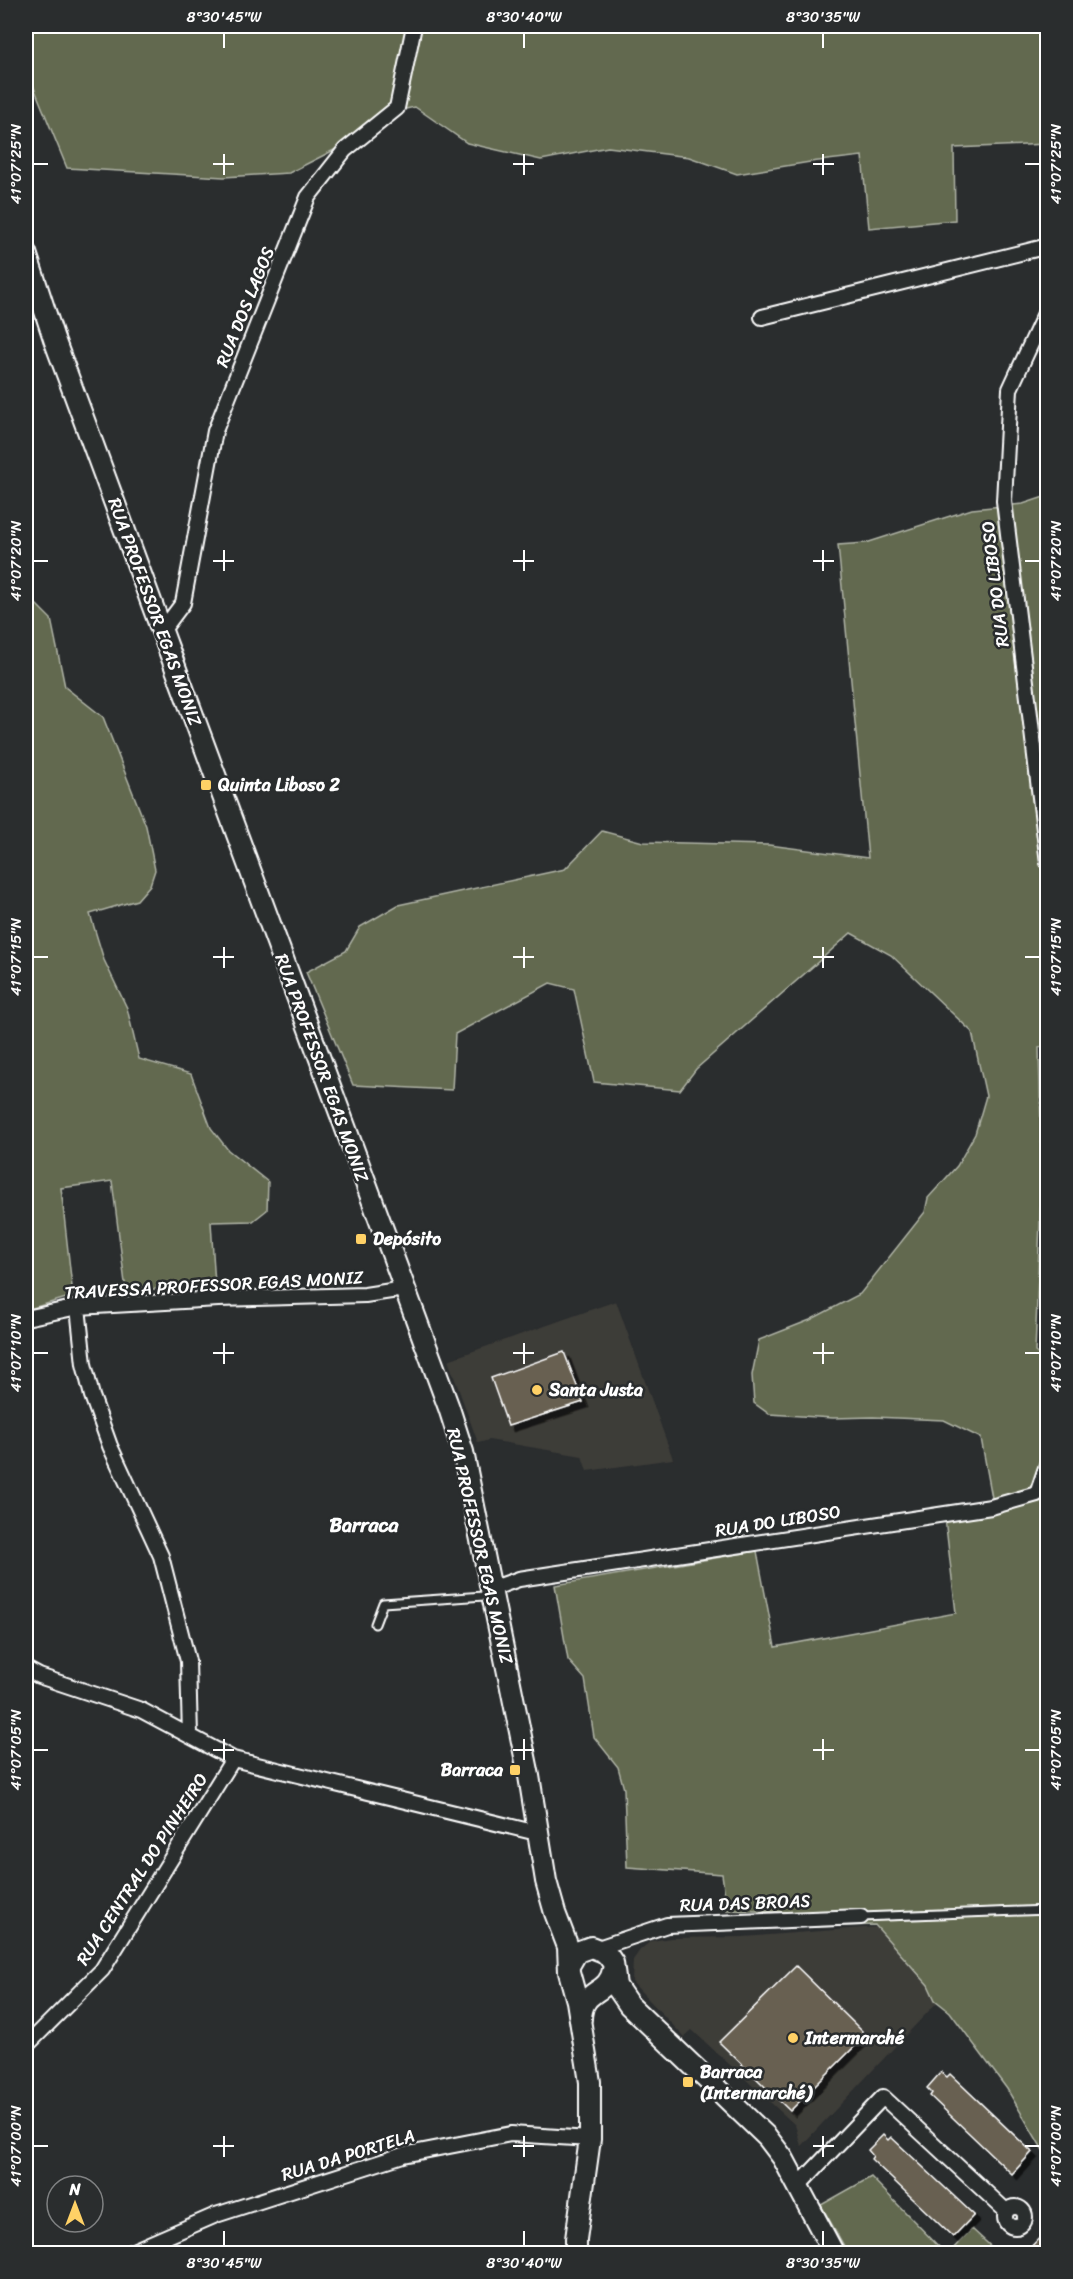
<svg xmlns="http://www.w3.org/2000/svg" width="1073" height="2279" font-family="Sriracha,sans-serif">
<style>
.built{fill:#3d3c38}
.green{fill:#62694f;stroke:#b0b4a7;stroke-width:1.5}
.building{fill:#686051;stroke:#fff;stroke-width:1.5;filter:url(#shadow)}
.lines{fill:none;stroke-linecap:round;stroke-linejoin:round}
.lane-casing{stroke:#fff;stroke-width:11}
.street-casing{stroke:#fff;stroke-width:18}
.secondary-casing{stroke:#fff;stroke-width:24}
.lane{stroke:#2a2d2e;stroke-width:7}
.street{stroke:#2a2d2e;stroke-width:14}
.secondary{stroke:#2a2d2e;stroke-width:20}
.ticks{fill:none;stroke:#fff;stroke-width:2}
.poi-dot{fill:#ffd166;stroke:#2a2d2e;stroke-width:2}
.labels{text-anchor:middle;stroke-width:5;stroke-linejoin:round;paint-order:stroke}
.street-label{font-size:18px;fill:#fff;stroke:#2a2d2e}
.poi-label{font-size:18px;font-weight:bold;fill:#fff;stroke:#2a2d2e;text-anchor:start}
.neighbourhood-label{font-size:20px;font-weight:bold;fill:#fff;stroke:#2a2d2e}
.neatline{fill:none;stroke:#fff;stroke-width:2}
.ticks-label{font-size:15px;text-anchor:middle;fill:#fff}
</style>
<defs>
<filter id="shadow"><feDropShadow dx="5.5" dy="5.5" stdDeviation="0" flood-color="#0009"/></filter>
</defs>
<rect width="100%" height="100%" fill="#2a2d2e"/>
<filter id="ink" filterUnits="userSpaceOnUse"><feTurbulence type="fractalNoise" baseFrequency=".0167" numOctaves="2"/><feDisplacementMap in="SourceGraphic" scale="12" xChannelSelector="R" yChannelSelector="G"/><feConvolveMatrix kernelMatrix="1 2 1 2 8 2 1 2 1" color-interpolation-filters="sRGB"/></filter>
<g filter="url(#ink)">
<!-- built -->
<path class="built" d="M616,1301l57,158 -86,12 -5,-15 -93,-16 -11,3 -30,-83z
M876,1927l68,68 -143,151 -6,-21 -103,-95 -8,7 -52,-55 1,-22 7,-10 11,-9 20,-3 72,-1z"/>
<!-- green -->
<path class="green" d="M26,26h1021v118l-93,4 1,72 -86,8 -7,-72 -52,6 -73,12 -48,-17 -81,-10 -67,13 -74,-17 -52,-36 -38,8 -43,35 -45,23 -65,4 -157,-9 -41,-100z
M1047,496l1,547 -9,5 3,121 -7,183 13,10 -1,795 -40,-68 -57,-77 -15,-12 -7,-15 -53,-60 -66,2 -20,-15 -62,-2 -5,-36 -95,-7 -3,-78 -6,-22 -24,-30 -9,-58 -17,-19 -13,-75 202,-34 18,96 181,-34 -11,-95 50,-4 -14,-76 -37,-18 -71,-3 -40,1 -64,-4 -15,-11 -2,-28 7,-35 51,-20 50,-26 65,-82 3,-14 29,-32 18,-32 11,-38 -14,-64 -81,-77 -40,-22 -155,136 -16,21 -86,-8 -20,-93 -24,-6 -95,51 -3,56 -99,-5 -47,-113 40,-21 14,-24 38,-22 167,-36 37,-38 41,11 126,3 99,13 -30,-313 28,-2 106,-34 51,-5z
M26,594l25,25 14,68 38,30 43,109 9,44 -5,15 -13,15 -47,14 14,46 23,48 12,51 52,15 20,54 17,22 40,32 -1,28 -14,11 -42,1 4,63 -89,6 -14,-110 -51,7 12,108 -47,14z
M871,2177l74,76h-97l-27,-48z
M972,2229l26,24h-49z"/>
<!-- building -->
<path class="building" d="M564,1352l19,50 -75,24 -17,-48z
M796,1966l70,69 -76,76 -71,-69z
M941,2072l6,5 3,-3 82,78 -20,22 -82,-78 2,-3 -5,-5z
M883,2135l5,5 3,-3 83,78 -21,22 -82,-78 2,-3 -5,-6z
M1047,2230v23h-22z"/>
<g class="lines">
<!-- lane casing -->
<g class="lane-casing">
<path id="lane" d="M375,1624l8,-21 101,-7 5,-5
M861,1917l187,-7"/>
</g>
<!-- street casing -->
<g class="street-casing">
<path id="street" d="M1048,307l-38,82 -6,112 44,362
M762,317l286,-71
M162,631l21,-28 32,-172 93,-234 37,-47 52,-42 17,-82
M78,1307l6,57 8,32 18,50 51,110 27,105 2,75
M26,1318l52,-11 140,-8 147,-4 39,-6
M491,1589l28,-10 472,-72 46,-13 11,-32
M26,1669l13,7 102,34 92,49 304,74
M598,1948l69,-23 194,-8
M26,2046l76,-76 131,-211
M798,2186l85,-89 123,114
M1005 2217a10 10 0 1 1 20 0a10 10 0 1 1-20 0Z
M126,2254l90,-39 187,-60 108,-21 79,5"/>
</g>
<!-- secondary casing -->
<g class="secondary-casing">
<path id="secondary" d="M26,253l28,86 395,1069 14,44 66,324 17,105 9,32 13,34 1,25 8,29 13,81v57l-14,100v15
M570,1964l7,-12 14,-5 13,5 5,5 4,6 3,23 13,19 85,81 53,51 16,21 51,96
M581,2019c1,-32 27,-23 32,-49"/>
</g>
<!-- lane -->
<use href="#lane" class="lane"/>
<!-- street -->
<use href="#street" class="street"/>
<!-- secondary -->
<use href="#secondary" class="secondary"/>
</g>
</g>
<!-- ticks -->
<path class="ticks" d="M224,33v15M524,33v15M823,33v15M224,154v21M524,154v21M823,154v21M33,164h15M213,164h21M513,164h21M813,164h21M1025,164h15M224,550v21M524,550v21M823,550v21M33,561h15M213,561h21M513,561h21M813,561h21M1025,561h15M224,947v21M524,947v21M823,947v21M33,957h15M213,957h21M513,957h21M813,957h21M1025,957h15M224,1343v21M524,1343v21M823,1343v21M33,1353h15M213,1353h21M513,1353h21M813,1353h21M1025,1353h15M224,1739v21M524,1739v21M823,1739v21M33,1750h15M213,1750h21M513,1750h21M813,1750h21M1025,1750h15M224,2136v21M524,2136v21M823,2136v21M33,2146h15M213,2146h21M513,2146h21M813,2146h21M1025,2146h15M224,2231v15M524,2231v15M823,2231v15"/>
<!-- markers -->
<g class="poi-dot">
<rect x="200" y="779" width="12" height="12" rx="3"/>
<rect x="355" y="1233" width="12" height="12" rx="3"/>
<circle cx="537" cy="1390" r="6"/>
<rect x="509" y="1764" width="12" height="12" rx="3"/>
<circle cx="793" cy="2038" r="6"/>
<rect x="682" y="2076" width="12" height="12" rx="3"/>
</g>
<g class="labels">
<!-- street labels -->
<g class="street-label">
<text transform="translate(245 307) rotate(-68)" y="6">RUA DOS LAGOS</text>
<text transform="translate(995 584) rotate(-97)" y="6">RUA DO LIBOSO</text>
<text transform="translate(155 612) rotate(70)" y="6">RUA PROFESSOR EGAS MONIZ</text>
<text transform="translate(322 1068) rotate(70)" y="6">RUA PROFESSOR EGAS MONIZ</text>
<text transform="translate(214 1285) rotate(-3)" y="6">TRAVESSA PROFESSOR EGAS MONIZ</text>
<text transform="translate(778 1521) rotate(-9)" y="6">RUA DO LIBOSO</text>
<text transform="translate(480 1546) rotate(77)" y="6">RUA PROFESSOR EGAS MONIZ</text>
<text transform="translate(142 1869) rotate(-57)" y="6">RUA CENTRAL DO PINHEIRO</text>
<text transform="translate(745 1903) rotate(-2)" y="6">RUA DAS BROAS</text>
<text transform="translate(348 2155) rotate(-17)" y="6">RUA DA PORTELA</text>
</g>
<!-- poi labels -->
<g class="poi-label">
<text x="218" y="791">Quinta Liboso 2</text>
<text x="373" y="1245">Depósito</text>
<text x="549" y="1396">Santa Justa</text>
<text x="503" y="1776" text-anchor="end">Barraca</text>
<text x="805" y="2044">Intermarché</text>
<text x="700" y="2078">Barraca<tspan x="700" dy="21">(Intermarché)</tspan></text>
</g>
<!-- neighbourhood labels -->
<g class="neighbourhood-label">
<text x="364" y="1532">Barraca</text>
</g>
</g>
<!-- margin -->
<rect width="1073" height="2279" fill="none" stroke="#2a2d2e" stroke-width="66"/>
<!-- north arrow -->
<g transform="translate(75 2204)"><circle r="28" fill="#2a2d2e" stroke="#7f8182" stroke-width="1.5"/>
<path d="M0-4.5L10 22L0 15L-10 22Z" fill="#ffd166"/>
<text y="-9" font-size="16" font-weight="bold" text-anchor="middle" fill="#ffffff">N</text>
</g>
<rect x="33" y="33" width="1007" height="2213" class="neatline"/>
<g class="ticks-label">
<text x="224" y="22">8°30'45"W</text>
<text x="524" y="22">8°30'40"W</text>
<text x="823" y="22">8°30'35"W</text>
<text transform="translate(16 164) rotate(-90)" y="5">41°07'25"N</text>
<text transform="translate(1056 164) rotate(-90)" y="5">41°07'25"N</text>
<text transform="translate(16 561) rotate(-90)" y="5">41°07'20"N</text>
<text transform="translate(1056 561) rotate(-90)" y="5">41°07'20"N</text>
<text transform="translate(16 957) rotate(-90)" y="5">41°07'15"N</text>
<text transform="translate(1056 957) rotate(-90)" y="5">41°07'15"N</text>
<text transform="translate(16 1353) rotate(-90)" y="5">41°07'10"N</text>
<text transform="translate(1056 1353) rotate(-90)" y="5">41°07'10"N</text>
<text transform="translate(16 1750) rotate(-90)" y="5">41°07'05"N</text>
<text transform="translate(1056 1750) rotate(-90)" y="5">41°07'05"N</text>
<text transform="translate(16 2146) rotate(-90)" y="5">41°07'00"N</text>
<text transform="translate(1056 2146) rotate(-90)" y="5">41°07'00"N</text>
<text x="224" y="2268">8°30'45"W</text>
<text x="524" y="2268">8°30'40"W</text>
<text x="823" y="2268">8°30'35"W</text>
</g>
</svg>
